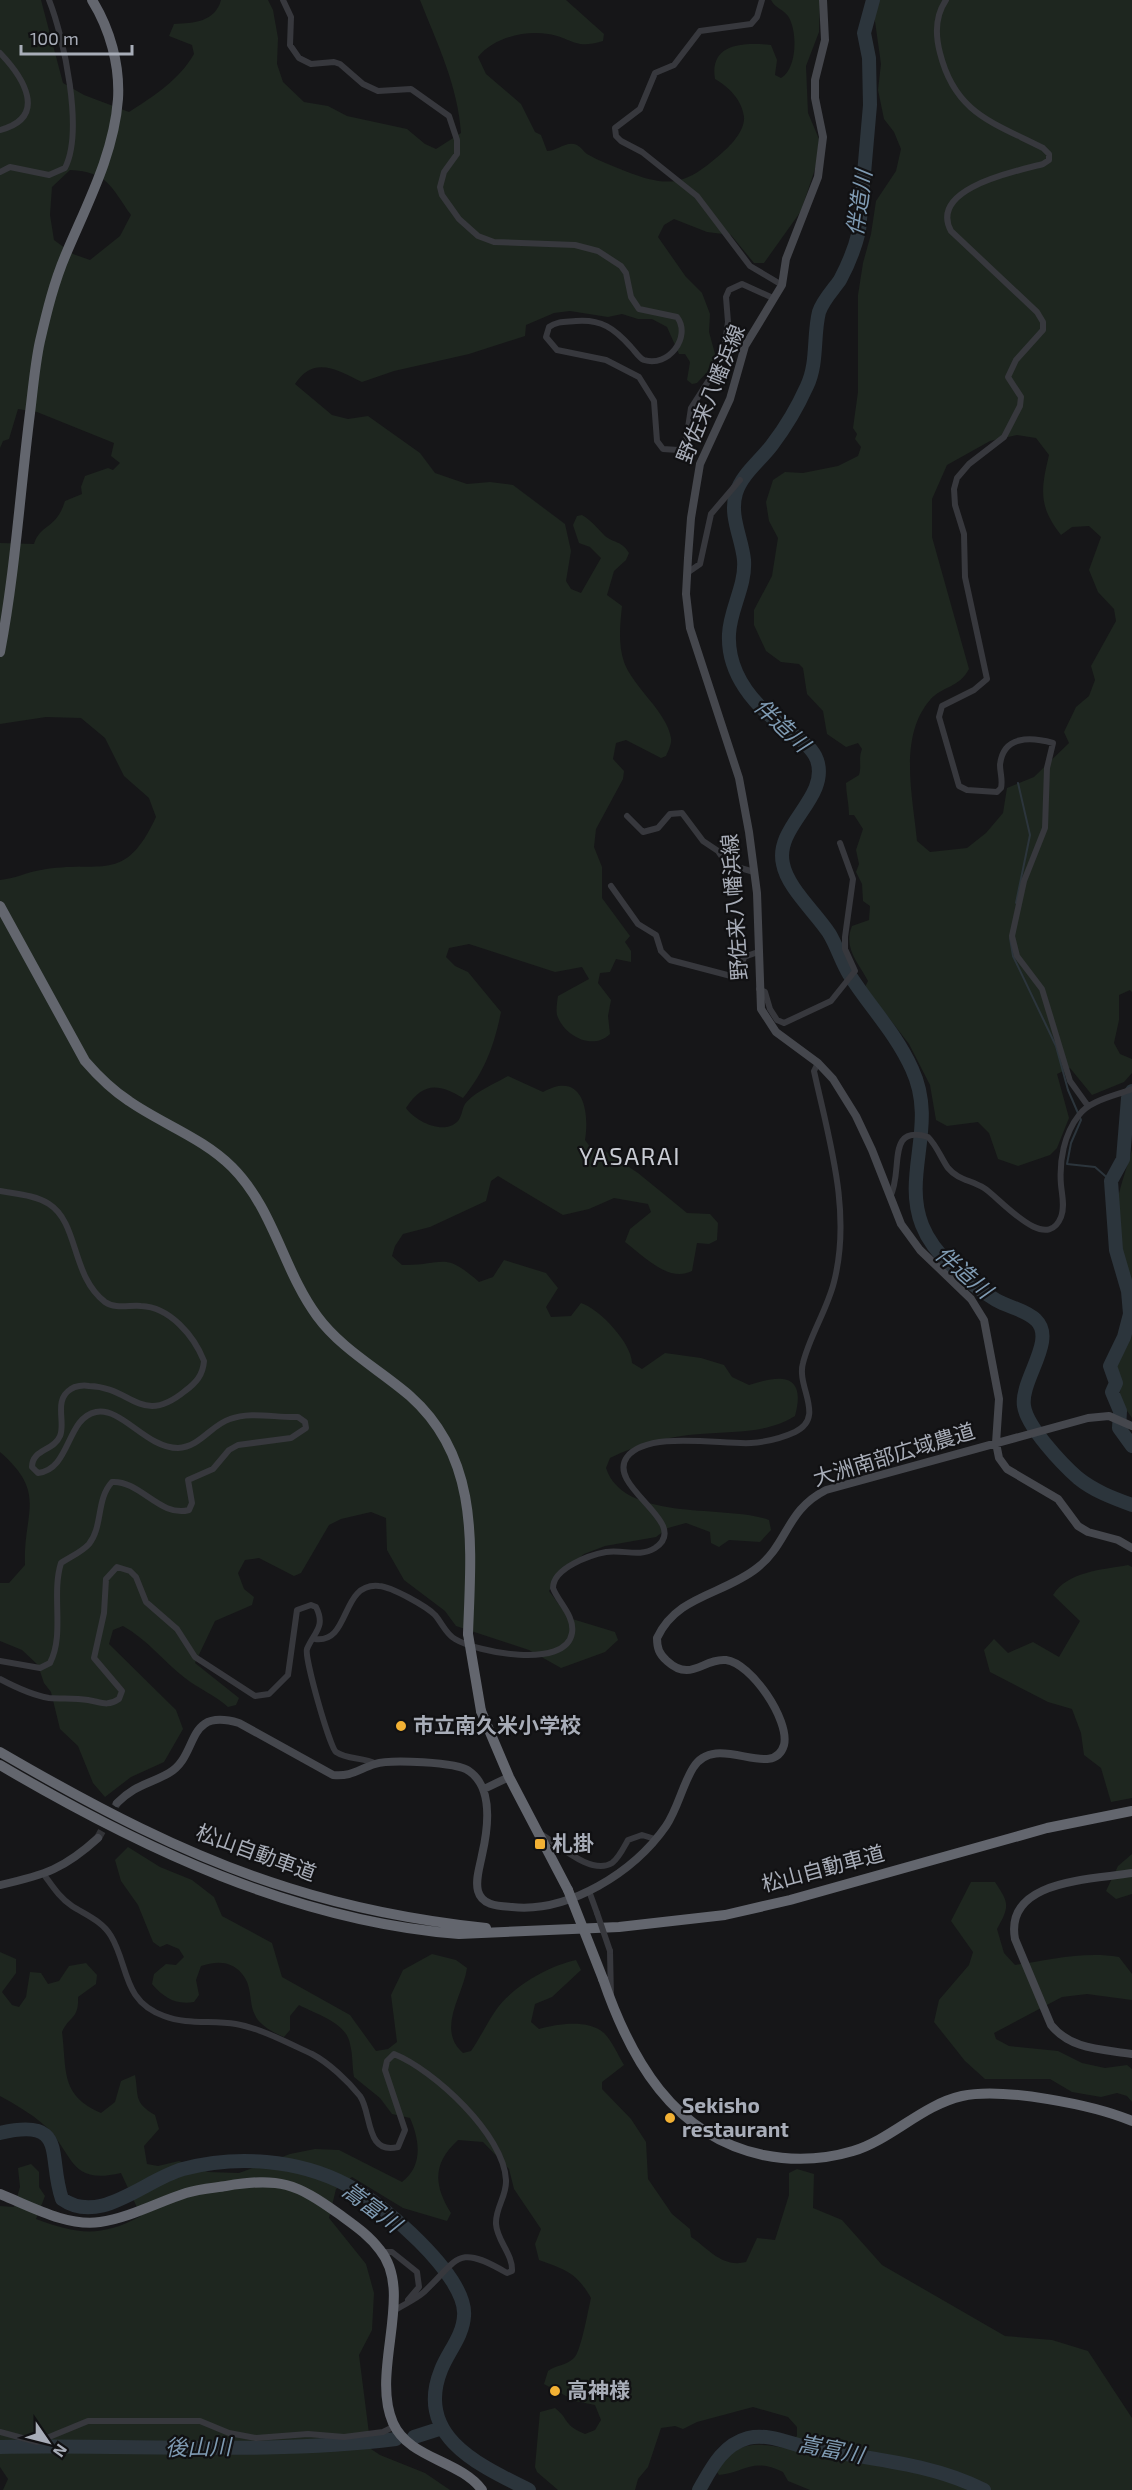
<svg xmlns="http://www.w3.org/2000/svg" width="1132" height="2490" font-family="'Exo 2','Noto Sans JP',sans-serif">
<style>
.green{fill:#1e261f;fill-rule:evenodd}
.lines{fill:none;stroke-linecap:round;stroke-linejoin:round}
.stream{stroke:#2c353c;stroke-width:2}
.river{stroke:#2c353c;stroke-width:14}
.secondary-tunnel{stroke:#333438;stroke-width:8;stroke-dasharray:8 4;stroke-linecap:butt}
.street{stroke:#37383d;stroke-width:6}
.secondary{stroke:#45474d;stroke-width:8}
.highway{stroke:#63666e;stroke-width:10}
.street-bridge{stroke:#37383d;stroke-width:6}
.highway-bridge{stroke:#63666e;stroke-width:10}
.poi-dot{fill:#f2b134;stroke:#111113;stroke-width:2}
.labels{text-anchor:middle;stroke-width:4.5;stroke-linejoin:round;paint-order:stroke}
.street-label{font-size:21px;fill:#a8adb8;stroke:#111113}
.poi-label{font-size:21px;font-weight:bold;fill:#a8adb8;stroke:#111113;text-anchor:start}
.water-label{font-size:22px;font-style:italic;fill:#7f9bb3;stroke:#111113}
.quarter-label{font-size:24px;letter-spacing:1.5px;fill:#c9ccd4;stroke:#111113}
</style>
<rect width="100%" height="100%" fill="#161618"/>
<!-- green -->
<path class="green" d="M0,0h41l22,83 21,12 45,17c25,-16 50,-32 65,-58l-2,-9 -23,-9 5,-12c20,-1 41,-2 47,-24h47l5,10 5,28 -1,26 6,18 21,20 24,4 19,10 60,13 18,15 11,5 25,-16c-3,-47 -24,-90 -41,-133h146l38,34 -1,7c-29,9 -30,-3 -55,-7 -24,-4 -55,4 -70,23l8,17 35,30 14,28 6,3 6,16c10,0 20,-11 30,-6 4,2 7,7 10,9 12,7 26,12 38,17 46,18 61,14 98,-19 9,-8 22,-22 21,-35 -2,-17 -15,-30 -29,-38 -6,-36 29,-37 56,-34l6,15 -2,15 6,3c16,-9 17,-47 7,-62 -5,-7 -13,-8 -17,-16h49l-1,32 -13,34 2,47 11,26 -2,24 -16,48 -37,52h-10l-23,-28 -24,-3 -33,-13 -10,6 -6,12 28,40 16,16 8,21 -1,18 6,22 -5,15 -13,14 -5,1 -5,-4 3,-18 -5,-8h-6l-12,-27 -15,-8h-14l-16,-5 -14,3 -38,-6 -16,2 -28,12 -1,11 -56,18 -75,17 -32,11c-25,-12 -48,-27 -67,2l37,31 16,4 20,-3 52,37 15,20 32,11 23,-2 23,3 52,39 6,27 -5,30 5,8 10,4 20,-35 -11,-11 -11,-4 -6,-18 4,-9 5,-1c10,6 15,13 23,21 9,7 17,5 24,17l-3,7 -12,11 -7,24 15,11c-2,19 -4,38 2,56 9,25 43,50 47,76 1,6 -3,13 -5,18l-5,2 -35,-18 -10,3 -3,16 11,12 -1,8 -27,50 -2,18 8,20v31l28,38 -5,6 6,9v11l-15,-3 -6,13 -10,1 -2,10 13,17 -3,16 2,18c-17,17 -46,2 -53,-19 -1,-5 0,-13 1,-19l31,-17 -7,-12 -27,5 -86,-28 -20,4 -3,9 9,9 13,6 33,40c-7,34 -16,59 -38,86 -25,-15 -40,-16 -57,10 9,13 38,28 52,13 4,-5 4,-12 7,-17 9,-12 31,-21 43,-28l35,16c39,-22 47,18 42,48l6,8 14,3 33,22 49,40 23,1 8,9 -1,17 -8,4 -12,-1 -5,28c-24,12 -48,-15 -67,-29l5,-13 21,-17 -3,-8 -34,-6 -25,11 -26,6 -65,-39 -7,5 -5,20 -56,26 -27,7 -8,12 -3,10 10,9c42,1 41,-15 77,17l14,-5 11,-17 42,13 12,15 -12,19 5,10 20,-1 10,-13c19,6 51,41 51,60l10,6 23,-16 36,5 23,7 8,12 17,8c30,-10 58,-13 46,31 -29,18 -62,15 -95,18 -31,2 -62,10 -90,24l-4,10c18,55 120,36 163,52l2,10 -11,12 -31,-2 -10,7 -8,-4 -1,-11 -24,-9 -18,5 -12,9 -51,9 -21,8 -24,20 -11,17 20,27 46,14 3,8 -13,12 -44,16 -32,-18 -73,-24 -11,-15 -41,-31 -17,-30 -1,-32 -15,-6 -30,7 -12,6 -28,48 -7,3 -35,-18 -14,2 -7,13 6,16 10,8 -2,8 -37,16 -20,42 44,35 -3,7 -8,2c-13,-12 -29,-18 -43,-29 -22,-17 -37,-38 -62,-52l-10,4 -4,14 67,66 7,19 -19,33 -33,15 -26,20 -12,-14 -15,-37 -18,-17 -9,-37 -7,-9 -6,-18 -16,-15 -22,-9v-58h9l16,-18c-2,-54 23,-71 -25,-113v-572c14,-1 27,-8 41,-10 60,-11 83,16 115,-53l-7,-19 -25,-22 -19,-38 -24,-20 -35,-1 -46,7v-181l34,1c7,-21 22,-14 31,-43l17,-7 -1,-7 4,-11 23,-8 5,2 7,-7 -9,-7 3,-13 -77,-31 -19,-3 -9,30 -6,2 -3,7zM70,170c38,2 41,17 61,45l-11,21 -30,24 -17,-6 -19,-14 -4,-25 2,-28z
M872,0h260v992l-2,-2 -11,5v25l-5,23 6,11 12,5v14l-8,9 -32,13 -22,-27 -13,6 12,44 -12,30 -7,7 -32,11 -20,-7 -9,-26 -11,-11 -31,4 -11,-6 -6,-35 -21,-41 -44,-57 3,-6c-10,-19 -25,-33 -16,-55l17,-6 1,-14 -7,-5 -1,-17 -6,-12 3,-8 -3,-14 7,-21 -9,-14h-5c0,-11 -3,-22 -3,-32l13,-8c3,-10 -1,-16 3,-26l-4,-6 -12,4 -19,-13 -4,-23 -16,-17 -4,-26 -4,-4 -18,-2 -15,-11 -12,-26v-15l18,-34 6,-38 -9,-17 -3,-19 7,-22 12,-8 18,1 35,-7 20,-10 3,-9 -6,-8 2,-5 -4,-6 5,-36v-97l5,-32 8,-29 5,-33 20,-30 5,-22 -7,-17 -10,-13 -6,-29 3,-26zM1017,435l19,3 13,17c-8,34 -11,51 12,80l11,-8 17,-1 12,11 -12,33 9,22 16,17 2,12 -25,45 4,14 -6,16 -13,11 -12,25 5,11 -35,34 -27,11 -4,25 -17,20 -19,15 -37,4 -13,-11c-4,-44 -19,-104 13,-141 12,-14 29,-12 39,-31l-37,-132v-38l15,-34 43,-24z
M1132,1150v151c-4,-14 -12,-26 -16,-40 -10,-38 5,-74 16,-111z
M1132,1323v95l-13,-19 2,-13 -5,-24z
M1128,1565l4,2v231l-21,4 -10,-34 -17,-13 -3,-22 -9,-24 -24,-7 -58,-30 -6,-22 10,-11 14,14 25,-11 26,15 21,-36 -27,-26c15,-24 49,-25 75,-30z
M128,1847l32,20 32,13 22,17 8,19 50,27 10,34 68,38 26,36 12,-2 9,-7 -6,-47 12,-25 29,-16 24,6 11,8c-4,28 -31,61 -4,85l8,-2c9,-13 16,-28 25,-41 16,-23 52,-44 80,-50l5,10 -29,27 -17,7 -4,18 8,7c19,-5 48,-10 65,4 8,8 14,22 20,32l-22,17v7l29,30 15,23 2,37 24,35 18,15 1,8c18,12 31,31 55,25l11,-24 18,2 14,-45v-22l8,-4 17,5 -1,34 29,12 40,45 123,71 47,4 36,11 44,67v72h-322l-22,-9 -5,-9c-31,-15 -37,0 -64,3l-2,-3c17,-30 37,-30 68,-24l12,-12v-9l-9,-10 -35,-10 -56,15 -14,7 -8,-3 -14,2 -13,39 -10,12 -3,11h-77l-21,-18 -2,-5 5,-55 15,-4c15,12 8,17 30,26l10,-4 6,-10 -6,-15 -20,-4 -31,-17 4,-13c8,-6 18,-5 26,-13 7,-6 14,-48 17,-60 -15,-26 -25,-28 -52,-38l-4,-16 6,-15 -27,-40 -5,-20 -26,-27 -25,-2c-25,23 -25,44 -7,73l-4,8 -44,-13 -51,-31 -16,12 -7,29 37,46 8,29 -2,37 -13,25 12,94 9,6 45,18 25,17h-447l5,-11 -8,-12v-261l14,1 6,-20 -2,-19 13,-4 8,8v15l6,9 -9,23c41,15 64,19 105,-3l-20,-43c-54,13 -47,-22 -78,-49 -13,-11 -28,-20 -43,-28v-144l16,7v14l-14,19 10,13 7,2 7,-10 4,-25 11,1 7,11 11,-3 10,-15 17,-3 11,12 -1,9 -18,13c1,22 -8,18 -16,35 5,39 -2,63 39,81l14,-11 6,-21 14,-6c4,21 -2,27 20,40l4,14 -15,17 3,18 11,2 21,-5 29,11 31,1 51,-19 25,-5 24,1 63,32c21,-16 18,-41 8,-64l-18,-4 -12,-16 -26,-21c-2,-11 -1,-22 -4,-33 -3,-21 -34,-30 -51,-39l-9,11v14l-6,7c-10,-4 -25,-12 -29,-22 -6,-11 -3,-26 -10,-37 -10,-17 -27,-18 -44,-12l-5,14 3,15 -5,7c-18,3 -30,-4 -42,-18l2,-10 12,-10 10,1 8,-8 -5,-8 -12,-5 -7,3 -7,-5 -15,-37 -17,-24 -6,-21z
M1132,1854v40l-16,5 -10,-8 12,-25z
M971,1882h24c14,21 15,24 2,47l7,24 11,12c35,-5 68,-14 104,-8l13,17v26l-45,-6 -25,3 -68,36 2,6 13,7 49,5 24,12 23,5 22,-3 5,4v33l-5,-6 -10,-3 -16,4 -29,-5 -22,-13h-65l-20,-18 -31,-39 5,-22 30,-35 4,-13 -22,-31z"/>
<g class="lines">
<!-- stream -->
<path class="stream" d="M1016,903l14,-68 -12,-52
M1010,938l3,18 43,90 12,44 13,30 -10,23 -4,21 28,3 16,14"/>
<!-- river -->
<path class="river" d="M873,0l-9,33 5,25 1,47 -11,126c-4,17 -11,34 -19,49 -7,10 -17,20 -21,32 -6,24 -1,51 -12,74 -9,20 -22,42 -35,59 -12,16 -30,29 -36,48 -7,23 6,45 8,67 2,26 -14,49 -15,74 -2,40 26,72 56,94 11,9 27,18 32,32 13,38 -43,66 -34,104 4,23 33,49 46,69 8,13 12,28 20,41 20,32 47,59 63,95 26,56 -10,105 10,156 12,31 46,58 74,75 12,7 30,10 40,20 21,20 -16,60 -12,86 3,21 38,58 54,72 16,13 35,20 54,27
M1132,1091l-4,7 -5,61 -12,22 5,69 12,41 2,23 -6,23 -14,29 6,17 -4,9 8,19 -1,17 13,18
M0,2133c69,-16 47,23 62,66 38,27 82,-19 121,-30 53,-14 115,-10 164,16 34,17 121,91 117,131 -1,20 -16,36 -23,54 -27,67 40,96 88,120
M414,2437l28,-9
M0,2447c132,-3 265,8 396,-8
M699,2490c12,-21 23,-45 49,-52 21,-5 42,6 62,10 58,11 121,15 174,42"/>
<!-- secondary-tunnel -->
<path class="secondary-tunnel" d="M98,1838l19,-35"/>
<!-- street -->
<path class="street" d="M283,0l8,17 -1,28 9,13 12,6 23,-2 6,2 23,20 15,7 33,-2 38,27 8,24v14l-13,18 -4,15 2,8 17,24 19,17 16,6 81,3 23,6 23,15 5,7 5,24 8,12 38,8c15,20 -9,51 -33,43 -5,-2 -9,-9 -13,-13 -17,-19 -30,-28 -55,-26 -10,1 -19,0 -27,6l-3,10 11,13 49,10 33,17 15,24 3,40 6,8 15,1 8,-9 5,-33 32,-50 5,-36 -2,-25 3,-7 13,-6 31,14
M762,0l-5,17 -6,7 -51,7 -26,34 -19,8 -15,36 -25,19 1,8 5,5 21,11 55,44 53,70 32,19
M946,0c-11,16 -11,34 -6,53 15,60 52,69 103,95l6,6v6l-6,4c-26,7 -115,24 -92,67l86,81 6,10v8l-27,30 -8,17 13,20 -1,9 -16,31 -35,27 -12,14 -3,11 1,16 9,29 1,43 22,102 -13,11 -32,16 -3,11 20,69 8,4 30,2 4,-4c2,-8 -1,-15 -1,-23 3,-30 31,-28 53,-22l-6,25 -2,60 -21,53 -12,55 5,20 25,33 28,92 18,25
M0,53c23,24 49,64 0,77
M0,172l10,-5 39,8 16,-7c19,-37 -1,-130 -16,-168
M687,573l13,-9 11,-50 29,-34
M627,816l16,16 15,-4 12,-14 12,-1 21,28 15,10 9,13 27,8
M611,886l27,38 18,11 5,16 9,9 61,16 9,-4 4,-15 14,-5
M759,989l6,3 5,17 7,11 7,3 47,-22 24,-30 -10,-22v-12l8,-58 -13,-36
M0,1191c16,3 35,4 49,13 30,19 22,72 56,98 10,7 24,3 36,4 29,1 53,30 63,55 -1,14 -8,22 -19,30 -44,36 -53,-4 -96,-5 -6,-1 -14,0 -18,3 -18,11 -5,33 -11,47 -6,15 -28,13 -28,31l6,6c33,-4 28,-55 58,-61 26,-5 50,36 82,36 22,-1 33,-23 52,-29 21,-8 46,-1 68,-2l7,5 1,6 -15,10 -53,7 -9,5 -16,19 -25,11 4,23 -3,7c-29,8 -49,-30 -77,-28 -16,17 -9,45 -23,62 -7,8 -19,13 -28,19 -10,32 4,71 -11,100l-10,5 -40,-7
M890,1197c14,-26 -5,-73 38,-60 9,9 13,21 20,31 10,12 23,12 36,20 15,9 62,67 77,29 4,-10 1,-22 0,-32 -2,-24 3,-51 18,-70 11,-15 36,-19 53,-26
M315,1639c36,5 25,-57 64,-53 13,1 47,20 56,29 7,8 11,19 20,24 21,13 111,31 117,-6 3,-17 -14,-31 -19,-45 0,-20 37,-33 53,-36 17,-3 33,6 49,-4 38,-25 -50,-61 -28,-91 21,-27 95,-12 124,-14 14,-1 31,-5 44,-11 31,-15 1,-45 8,-69 7,-28 24,-53 31,-81 18,-70 -5,-142 -20,-211l4,-8
M0,1679c15,8 32,16 49,19 13,1 26,0 39,2 13,2 19,7 31,-1l3,-8 -28,-33 10,-45 2,-34 11,-12 13,4 6,6 10,25 31,27 18,28 60,39 14,-2 19,-19 9,-65 14,-5 5,2c10,20 -2,25 -9,42 -3,8 23,99 29,103 12,8 27,5 40,12
M541,1834c17,10 50,42 71,29 7,-5 12,-16 16,-23l14,-5 13,4
M45,1876c8,11 15,22 27,30 14,9 30,15 39,30 18,30 11,65 53,80 23,9 48,4 72,8 24,4 54,20 76,30 17,9 36,27 48,42 12,17 5,59 38,51l7,-17 -20,-60 2,-9 7,-7c40,16 110,81 112,126 1,16 -11,28 -10,44 1,17 17,30 16,47l-5,2c-51,-30 -48,-14 -83,19 -9,8 -22,13 -32,20
M589,1891l8,22
M610,1951l1,47
M382,2252h10l25,20 2,15 -11,13
M0,2432l37,10 51,-21h112l29,12 27,5 52,-4 36,3 39,-5 12,-6"/>
<!-- secondary -->
<path class="secondary" d="M823,0l2,40 -10,40v18l8,39 -5,40 -32,82 -4,26 -37,61 -15,53 -30,65 -9,54 -3,40 -2,36 4,34 49,150 10,54 8,61 4,116 15,23 42,31 15,16 23,37 16,34 29,74 19,26 51,49 13,21 15,79 -3,44 3,15 8,11 51,30 20,27 10,6 30,8 14,8
M484,1789l25,-12
M117,1803c19,-19 31,-18 52,-30 31,-18 15,-66 70,-50l94,52c18,2 26,-6 42,-11 15,-5 82,-2 94,7 25,17 19,58 13,84 -2,11 -7,25 -4,36 4,15 21,15 34,16 57,6 122,-35 154,-81 12,-18 16,-40 27,-58 23,-38 80,14 91,-23 6,-25 -33,-82 -58,-85 -23,-2 -35,23 -59,1 -8,-7 -10,-13 -10,-23 20,-43 66,-43 100,-70 31,-24 29,-58 69,-78l262,-72 21,-2 23,10
M1132,1873c-40,7 -128,6 -117,66l36,86c20,25 51,24 81,29
M0,1885c45,-10 64,-16 98,-47"/>
<!-- highway -->
<path class="highway" d="M0,652c15,-78 20,-160 30,-239 3,-24 5,-49 10,-72 7,-30 14,-59 26,-87 21,-50 48,-100 52,-155 2,-34 -8,-70 -26,-99
M0,906l85,155c13,15 27,29 44,40 33,23 74,37 103,66 42,42 51,103 85,149 24,33 63,54 93,80 71,63 61,152 58,238
M481,1711l28,66 59,113
M0,1752c91,53 188,105 289,136 63,20 131,33 197,40
M0,1765c141,83 294,156 459,169l160,-7 106,-12 65,-15 257,-72 85,-17
M603,1979c27,79 70,157 160,176 30,6 60,5 90,-4 39,-12 69,-46 109,-55 41,-9 132,9 170,25
M0,2194c30,12 67,33 100,28 29,-4 58,-20 86,-29 13,-4 27,-5 40,-7 53,-9 70,-3 113,28 15,11 30,21 41,36 35,43 -10,121 13,173 16,36 67,37 89,67"/>
<!-- street-bridge -->
<path class="street-bridge" d="M597,1913l13,38"/>
<!-- highway-bridge -->
<path class="highway-bridge" d="M468,1634l13,77
M568,1890l35,89"/>
</g>
<!-- markers -->
<g class="poi-dot">
<circle cx="401" cy="1726" r="6"/>
<rect x="534" y="1838" width="12" height="12" rx="3"/>
<circle cx="670" cy="2118" r="6"/>
<circle cx="555" cy="2391" r="6"/>
</g>
<g class="labels">
<!-- street labels -->
<g class="street-label">
<text transform="translate(711 394) rotate(-68)" y="7">野佐来八幡浜線</text>
<text transform="translate(735 907) rotate(-94)" y="7">野佐来八幡浜線</text>
<text transform="translate(894 1455) rotate(-17)" y="7">大洲南部広域農道</text>
<text transform="translate(256 1853) rotate(20)" y="7">松山自動車道</text>
<text transform="translate(823 1869) rotate(-15)" y="7">松山自動車道</text>
</g>
<!-- poi labels -->
<g class="poi-label">
<text x="413" y="1733">市立南久米小学校</text>
<text x="552" y="1851">札掛</text>
<text x="682" y="2113">Sekisho<tspan x="682" dy="24">restaurant</tspan></text>
<text x="567" y="2398">高神様</text>
</g>
<!-- water labels -->
<g class="water-label">
<text transform="translate(859 203) rotate(-82)" y="8">伴造川</text>
<text transform="translate(782 725) rotate(43)" y="8">伴造川</text>
<text transform="translate(964 1272) rotate(41)" y="8">伴造川</text>
<text transform="translate(372 2207) rotate(37)" y="8">嵩富川</text>
<text transform="translate(198 2447) rotate(-1)" y="8">後山川</text>
<text transform="translate(831 2449) rotate(11)" y="8">嵩富川</text>
</g>
<!-- quarter labels -->
<g class="quarter-label">
<text x="630" y="1165">YASARAI</text>
</g>
</g>
<!-- north arrow -->
<g transform="translate(48 2442) rotate(125)" stroke="#111113" stroke-width="4.5" paint-order="stroke">
<path d="M0-4.5L10 22L0 15L-10 22Z" fill="#a8adb8"/>
<text y="-9" font-size="16" font-weight="bold" text-anchor="middle" fill="#a8adb8">N</text>
</g>
<!-- scale -->
<path d="M21 45v9h111v-9" fill="none" stroke="#a8adb8" stroke-width="3"/>
<text x="30" y="45" font-size="18" fill="#a8adb8" stroke="#111113" stroke-width="4.5" paint-order="stroke">100 m</text>
</svg>
